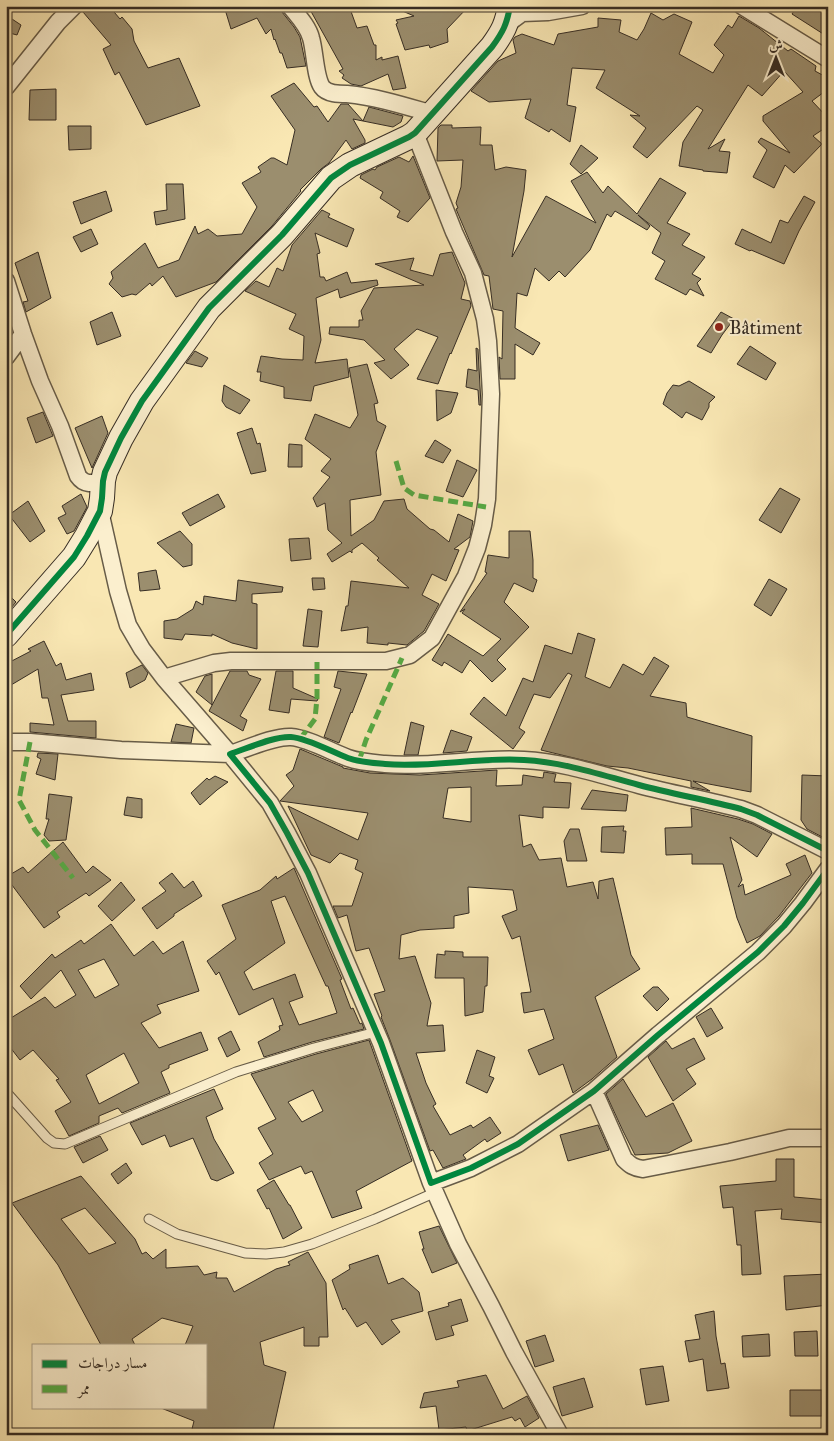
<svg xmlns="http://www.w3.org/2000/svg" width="834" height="1441" font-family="'IM FELL Great Primer',Amiri,serif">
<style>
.building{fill:#9b8e6e;stroke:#362d24;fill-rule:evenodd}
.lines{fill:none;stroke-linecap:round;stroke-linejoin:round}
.lane-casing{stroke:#675c48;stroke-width:11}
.street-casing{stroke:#675c48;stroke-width:19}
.secondary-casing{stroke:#362d24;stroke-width:26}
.lane{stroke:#fbefce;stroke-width:9}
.street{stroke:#fbefce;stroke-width:16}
.secondary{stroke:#fbefce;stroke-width:24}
.quiet{stroke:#55ab44;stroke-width:5;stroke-dasharray:10 5;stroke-linecap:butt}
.cycleway-casing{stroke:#fbefce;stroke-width:9}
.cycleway{stroke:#00873e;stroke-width:6}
.poi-dot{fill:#8f2418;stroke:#fbefce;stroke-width:2}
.labels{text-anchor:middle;stroke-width:4;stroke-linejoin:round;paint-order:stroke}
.poi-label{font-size:19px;fill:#362d24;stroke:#fbefce;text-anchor:start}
</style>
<rect width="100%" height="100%" fill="#f9e7b3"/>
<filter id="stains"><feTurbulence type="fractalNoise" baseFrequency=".004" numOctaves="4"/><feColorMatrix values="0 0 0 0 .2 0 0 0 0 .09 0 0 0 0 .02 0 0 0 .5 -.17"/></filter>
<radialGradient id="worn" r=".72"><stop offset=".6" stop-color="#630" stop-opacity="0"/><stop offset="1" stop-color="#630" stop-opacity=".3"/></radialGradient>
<!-- building -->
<path class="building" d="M91,6h18l11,13 2,-2 10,12 2,12 14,27 31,-10 21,48 -54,19 -27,-53 -4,3 -12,-26 8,-4 -28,-33z
M224,6h56l2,6 12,15 6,10 6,29 -19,2 -5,-15h-2l-5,-14 -1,1 -3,-11 -5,5 -9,-16 -26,11z
M308,6h41l8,22 10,-2 7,19h2v15l6,-3v3l16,-4 8,32 -13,2 -5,-16 -27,12 -10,-2 -9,-6 2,-3 -5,-4 4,-2z
M391,6h78l-22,23 1,13 -18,6 -1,-3 -24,5 -9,-26 2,-1 -2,-3 18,-4z
M797,6h31v31l-36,-23z
M651,13l12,7 11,-6 18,8 -13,32 34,19 11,-18 -10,-10 14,-20 4,3 7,-12 20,12 29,23 3,-2 25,17 -1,5 13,7v11l-16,12 16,17v8l-15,10 9,8 -28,29 -9,-8 -11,23 -21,-11 14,-27 -9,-8 3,-4 29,15 -27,-32v-5l40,-24 -19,-21 -22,25 -14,-11 -40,64 17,-10 -6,12 11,1 -3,21 -24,-2v-1l-24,-4 4,-24 20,-32 -6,-4 -50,52 -14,-11 13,-19 -16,-13 10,1 -44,-28 9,-18 -33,-2 -5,37 9,2 -6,35 -19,-13 -2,3 -24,-14 6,-19 -42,3 -18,-11 27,-30 18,-8 -3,-13 2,-3 7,-3 32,11 4,-11 40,-7v-9l23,2 -2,12 18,8 7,-11z
M6,15l15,10 -4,10 -11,-3z
M294,83l20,24 3,-1 11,16 13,-18h7l15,17 -10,-2 12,21v3l-13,6 -6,-9 -17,23 -8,6 -21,21 1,1 -29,35 -56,56 -40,15 -13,-21 -11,10 -2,-3 -14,12 -4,-1 -10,3 -13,-13 4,-6 -2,-6 34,-29 13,25 21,-8 16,-34 3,8 10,-5 9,7 25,-2 15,-27 -15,-24 19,-11 -3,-5 13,-9h3l13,7 8,-35 -24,-34z
M56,89v31h-27l1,-30z
M369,107l34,9 -2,6 -8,5 -30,-6z
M441,125h11v3l29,-1 -1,18h12l3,25 11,-3 20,3 -2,21 -12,66 34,-61 50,27 -25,-42 16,-9 16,21 5,-7 29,28 23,-36 26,15 -19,30 23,11 -8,11 23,12 -13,17 9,5 -4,4 7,13 -14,-7 -4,6 -31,-16 10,-18 -13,-8 9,-20 -23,-18 12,11 -3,4 -32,-19 -4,6 -4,-3 -17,36 -25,27 -6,-6 -10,10 -14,-13 -8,28 -10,-3 -2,35 25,15 -7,12 -18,-11v35h-15l-1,-22 3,2 1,-48 -10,-2 -4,-33 -5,-1 -28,-66 2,-1 -2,-5 5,-16 2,-27 -26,1 1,-33z
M68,126h23v23l-22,1z
M581,145l17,13 -17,16 -11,-10z
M413,156l17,42 -22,24 -11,-5 3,-6 -20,-13 3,-6 -23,-14 1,-3 12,-6 2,1 2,-3 22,-10 10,5z
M166,184h17l2,35 -29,6 -2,-13 13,-2z
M106,191l6,20 -31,13 -8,-22z
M804,196l11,6 -16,29 -15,33 -33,-14 -1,1 -15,-7 7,-15 29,14 9,-23 8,3z
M322,210l8,4 -2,3 26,12 -7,18 -32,-14 5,20 -3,1 3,23h4l2,4 21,-9 4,11 26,-3 1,5 -38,13 -2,-9 -22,9 5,42 -6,23 32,-4 2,18 -35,9 -3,15 -27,-3v-11l-24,-6 1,-9h-4l4,-16 21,3 21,1 1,-24 -15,-7 7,-15 -51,-23 11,-10 13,6 8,-19 6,3 9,-26z
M91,229l7,15 -17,8 -8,-15z
M38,252l13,46 -25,14 -3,-10 5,-1 -13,-38z
M452,252l13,31 -4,16 9,2 1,5 -20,48 -1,-1 -12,31 -21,-5 21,-42 -21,-8 -23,20 15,16 -18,14 -17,-16 11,-3 -21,-20 -35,-6 1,-7h29v-7h4l-2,-9 13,-23 50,-3 -49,-21 39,-6 -4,12 23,6 7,-22z
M112,312l9,24 -24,9 -7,-23z
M721,312l13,7 -12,16 -11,18 -14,-7z
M750,346l26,17 -10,17 -29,-16z
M476,348l2,1 3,56h-2l-1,-15 -12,-3 2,-18 9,2z
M195,351l13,7 -6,9 -16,-4z
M367,364l11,39 -4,1 3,17 9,5 -10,26 5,43 -31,5 1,36 23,-16 10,-19 20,-2 3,10 23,20 4,1 15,12 9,-28 15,7 -3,16 -16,12 5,1 -13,31 -14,-7 -10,21 17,9 -15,27 -17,14 -19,-2v2l-21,-2 1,-16 -27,4 5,-25h2l3,-25 58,7 -32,-28 2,-2 -17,-15 -10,7v3l-2,-2 -18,11 -5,-8 15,-11 -14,-13 -3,-27 -8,4 -4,-9 17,-21 -9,-6 10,-12 -26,-20 10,-25 35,14 8,-13 -9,-47z
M689,381l26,16 -6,6v4l-7,13 -16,-8 -4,6 -19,-14 4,-11 6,-8 6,1z
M224,385l26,15 -10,14 -14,-7 -4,-6z
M436,390l22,3 -7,20 -14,8z
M43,412l10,24 -17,7 -9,-25z
M102,416l6,17 -16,35 -17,-40z
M252,428l5,16 3,-1 6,28 -15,3 -14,-41z
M435,440l16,10 -8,13 -18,-7z
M289,444l13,1v22h-14z
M457,460l20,10 -14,27 -17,-6z
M780,488l20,11 -19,34 -22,-13z
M81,494l6,13 -13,24 -7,3 -9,-16 8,-4 -4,-8z
M218,494l7,13 -35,19 -8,-13z
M28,501l17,30 -15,11 -21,-27z
M180,531l12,13v21l-9,2 -26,-24z
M509,531h21l3,29v18l4,2 -4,12 -19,-9 -10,19 25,25 -32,33 9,9 -14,13 -22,-22 -8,13 -18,-11 -2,4 -10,-6 16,-26 35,22 18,-17 -39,-26 3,-4 -5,3 27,-39 -2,-1 3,-17 21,3z
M309,538l2,21 -20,2 -2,-22z
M156,570l4,19 -20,2 -2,-18z
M312,578h12l1,11 -12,1z
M769,579l18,10 -16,27 -17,-11z
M238,580l45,7 -1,5 -30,2v9l5,1v45l-25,-6 -20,-9v2l-27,-2 -3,6 -18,-2v-17l13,-2 16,-10 3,-8 7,4 1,-9 32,5z
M6,592l10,10 -10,12z
M308,609l14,2 -4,36 -15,-1z
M578,633l17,6 -10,38 25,11 13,-24 20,11 11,-18 15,9 -19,30 36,7 1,14 65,19 -1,56 -58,-11 17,10 -19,-4v-6l-63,-13 -21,-2 -66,-16 31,-75 -4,-2 -18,25 -16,-4 -15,34 6,4 -12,17 -43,-35 14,-17 22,19 17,-38 10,4 12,-37 27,9z
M44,641l12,25 5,-3 5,17 25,-7 3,17 -33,5 7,26h28v17l-66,-6v-9l24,2 -6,-27h-6l-4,-29 -32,19v-24l25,-13 -3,-2z
M142,665l6,8 -3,7 -15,8 -4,-15z
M230,671h17l2,4 12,4 -21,37 7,4 -4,11 -34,-20z
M276,671h17v17l25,11 -1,2 -26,-2 -2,14 -20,-3z
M338,671l29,3 -15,39 -1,-1 -12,31 -15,-6 17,-48 -7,-2z
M212,674v31l-16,-13 9,-16z
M411,722l13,4 -6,29h-14z
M176,724l18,4 -3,15 -20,-1z
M451,730l21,7 -5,14 -24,2z
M300,749l43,18v1l27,5 50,2 77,-5 -1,16 26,-1 1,-10 20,3 1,-6 12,2 -2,8 17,1 -2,25 -26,-1v11l-24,-3 4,32 8,-3 8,16 22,-2 6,29 26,-5 5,17 1,-18 14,-3 18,77 9,14 -45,28 22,60 -25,22 -19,14 -10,-29 -24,11 -11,-25 26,-11 -10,-30 -20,4 -3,-20 10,-1 -11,-56 -8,3 -10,-23 15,-6 -4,-20 -45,-3 1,26 -15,3v12l-34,2 -19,5 -2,24 16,-3 16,47 -4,23 16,-1 2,26 -29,2 10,30 10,21 -3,2 17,29 21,-10 2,3 17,-11 11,16 -14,9 -2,-3 -22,16 3,4 -23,9 -10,-18 -3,1 -40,-111 -9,-23 1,-1 -8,-22 11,-3 -16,-43 -13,3 -9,-36 -9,3 -5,-12h19l11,-33 -8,-4 3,-9 -18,-7 -10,10 -19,-8 -23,-49 70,34 10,-27 -88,-12 14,-15 -8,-11 7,-5zM471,787v35l-28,-4 5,-30z
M38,753l20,1 -3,26 -19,-6 5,-15 -4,-2z
M802,775l26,1v64l-21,-11 -6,-9z
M215,776l13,6 -11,8 -17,15 -9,-12 16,-15 2,2z
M592,790l36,5 -2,16 -45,-2z
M49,794l23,3 -6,43 -17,1 -5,-6 5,-16h-3z
M127,797l15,2v19l-18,-3z
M691,808l47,11 15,5 19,10 -15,23 -27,-20 12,43 -4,7 5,-3 2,11 46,-20 -5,-11 19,-9 7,18 -33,43 -19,20 -13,7 -10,-25 -14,-54h-31v-10l-26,1 -1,-27 27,-1z
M624,826l-1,5h3l-2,22 -23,-1 1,-25z
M570,829h9l8,32h-20l-3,-20z
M63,842l23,31 7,-7 18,14 -22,16 -3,-3 -29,19 3,5 -16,11 -38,-51 17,-10 5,6z
M294,868l48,111 -2,1 11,29 2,-1 7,16 2,-1 2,6 -52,13 -48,15 -6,-15 22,-12 -1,-4 4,-1 -10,-27 -34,17 -20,-43 -3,3 -9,-14 29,-22 -14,-34 38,-15 16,-14 1,3zM285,896l41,90h2l9,27 -38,12 -10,-23 14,-5 -8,-23 -42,16 -9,-18 41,-29 -14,-42z
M172,873l12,15 9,-7 9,15 -28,18v2l-17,13 -15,-21 24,-17 -7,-8z
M121,882l14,18 -23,21 -14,-15z
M111,924l23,32 19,-15 10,13 20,-13 16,50 -42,14 4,8 -20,10 18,25 42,-16 7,18 -39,15v3l-8,4 9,21 -48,20 -4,-5 -19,8v7l-30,13 -14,-25 16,-9 -15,-22 3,-1 -26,-29 -13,10 -14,-18v-21l39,-24 10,11 21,-13 -15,-25 -30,29 -11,-13 32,-32 3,4 26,-18 3,4zM104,959l15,26 -24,13 -17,-28zM124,1053l15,30 -40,21 -13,-29z
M445,951l18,1v5h25l-1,29h-2l-2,26 -18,4 -1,-38h-29l2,-24 8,1z
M653,987h5l11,12 -12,12 -14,-15z
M711,1008l12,20 -16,9 -11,-20z
M231,1031l9,19 -13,7 -9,-19z
M694,1038l11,21 -19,10 10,15 -23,17 -25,-44 18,-16 6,8z
M369,1040l43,121 -56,30 6,17 -30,10 -20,-47 -7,3 -4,-8 -32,14 -10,-17 14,-9 -15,-26 18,-9 -25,-45 65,-20zM313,1090l10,21 -21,11 -14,-20z
M477,1050l18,7 -6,19 5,2 -7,15 -21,-10z
M623,1079l23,38 27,-14 19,38 -24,12 -33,2 -12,-24 -17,-37z
M214,1089l9,20 -17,8 8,22 20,34 -17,8 -6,-2 -18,-41 -23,9 -5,-12 -23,10 -12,-22z
M598,1125l11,25 -41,11 -8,-26z
M100,1136l8,14 -25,13 -9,-16z
M776,1159h18v38l34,3v23l-47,-4 1,-10 -27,2 6,63 -19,1 -1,-30h-4l-4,-38 -10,1 -3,-22 56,-5z
M126,1163l6,10 -14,11 -7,-10z
M81,1176l54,63 7,15 4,-2 7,7 13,-10v19l32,-2 6,9 13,-3 -1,6h11l7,14 42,-23 14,-4 -2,-3 20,-10 18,31 2,54h-9v9h-15v-19l-44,15 4,23 22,7 -14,63h-62l-18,-6 2,-8 -33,-13 45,-1v-62h-21l8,-19 -31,-8 -30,21 3,6h-34l-43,-80 -46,-62zM85,1208l31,35 -27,11 -28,-35z
M274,1180l15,25h1l12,23 -19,11 -14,-31 -2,1 -10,-19z
M439,1226l18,37 -25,10 -10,-24h2l-5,-17z
M378,1255l10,29 15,-6 16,14 4,19 -32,9 9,12 -18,13 -16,-23 -9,5 -12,-19 -2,2 -11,-30 18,-11 -1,-4z
M828,1274v31l-42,5 -2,-34z
M461,1299l7,22 -17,5 3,9 -18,5 -8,-28 21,-6 -1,-3z
M714,1311l2,25 5,28 4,-1 4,25 -22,3 -4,-32 -14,3 -4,-21 15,-2 -5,-24z
M817,1331l1,25h-23l-1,-24z
M769,1334l1,22 -27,1 -1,-21z
M545,1335l9,26 -19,6 -9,-26z
M663,1366l6,35 -23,4 -6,-36z
M486,1375l17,34 24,-13 12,22 -14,9 -5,-9 -5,3 -3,-4 -45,14 -1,-4 -27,3 -3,-24 -16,2 4,-15 35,-6 -2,-6z
M584,1378l9,29 -31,9 -9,-29z
M790,1390h32v26h-32z"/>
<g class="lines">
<!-- lane casing -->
<g class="lane-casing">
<path id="lane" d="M6,1092l41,46 7,5 11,1 171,-72 78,-24 62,-16
M149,1219l28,15 68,19 21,1 18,-2 28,-8 63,-25 61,-27"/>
</g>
<!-- street casing -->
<g class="street-casing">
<path id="street" d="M290,6c8,10 18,20 21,32 4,13 4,39 11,49 5,7 17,7 25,7 30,3 58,12 86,20
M742,6l86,53
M507,24l15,-11 26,-1 34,-6
M6,87l52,-65 16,-16
M6,281l17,53 17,47 20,45 18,50c7,10 15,7 25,5
M6,357l17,-23
M164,678l50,-15 17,-2h155l24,-6 22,-17 34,-62 11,-28 6,-23 4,-26 4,-105 -3,-53 -3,-22 -12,-46 -19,-41 -39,-99
M6,742h24l91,8 109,4 -66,-76 -22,-29 -14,-24 -10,-34 -18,-80
M828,851l-71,-36 -16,-6c-34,-9 -68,-15 -102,-24 -38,-10 -75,-23 -115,-25 -46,-3 -93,8 -139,4 -12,-1 -26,-2 -37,-6 -16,-6 -41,-20 -57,-21 -17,-1 -45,12 -61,17l40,49 17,30 21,40 73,170 50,140 40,-15 47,-24 76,-53 64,-56 100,-83 26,-26 19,-23 25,-34
M594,1091l30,68c6,6 10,9 19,10l87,-17 59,-14h39
M431,1183l27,61 33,62 23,46 46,83"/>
</g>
<!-- secondary casing -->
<g class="secondary-casing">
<path id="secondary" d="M6,635l68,-78 13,-21 13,-25 2,-13 1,-17 2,-9 16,-34 21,-37 67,-93 73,-73 49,-57 19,-13 59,-28 6,-4 77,-86c11,-15 15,-23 18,-41"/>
</g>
<!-- lane -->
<use href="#lane" class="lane"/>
<!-- street -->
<use href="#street" class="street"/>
<!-- secondary -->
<use href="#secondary" class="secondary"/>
<!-- quiet -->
<path class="quiet" d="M396,461l8,27 10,7 72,12
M300,739l15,-20 2,-21v-36
M30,742l-11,58 16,30 38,48
M359,761l7,-21 36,-82"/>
<!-- cycleway casing -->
<g class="cycleway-casing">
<path id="cycleway" d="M6,635l68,-78 13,-21 13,-25 2,-13 1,-17 2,-9 16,-34 21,-37 67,-93 73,-73 49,-57 19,-13 59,-28 6,-4 77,-86c11,-15 15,-23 18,-41
M828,851l-71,-36 -16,-6c-34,-9 -68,-15 -102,-24 -38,-10 -75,-23 -115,-25 -46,-3 -93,8 -139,4 -12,-1 -26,-2 -37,-6 -16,-6 -41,-20 -57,-21 -17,-1 -45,12 -61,17l40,49 17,30 21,40 73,170 50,140 40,-15 47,-24 76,-53 64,-56 100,-83 26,-26 19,-23 25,-34"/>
</g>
<!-- cycleway -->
<use href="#cycleway" class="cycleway"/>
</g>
<!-- markers -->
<circle class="poi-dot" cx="719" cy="327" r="5"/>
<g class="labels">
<!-- poi labels -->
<g class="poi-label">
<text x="729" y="334">Bâtiment</text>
</g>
</g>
<!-- margin -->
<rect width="834" height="1441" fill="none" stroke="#f9e7b3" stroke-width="25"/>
<rect x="8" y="8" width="819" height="1426" fill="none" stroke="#362d24" stroke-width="2.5"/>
<rect x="12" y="12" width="809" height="1416" fill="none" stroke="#362d24"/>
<!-- legend -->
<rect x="32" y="1344" width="175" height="65" fill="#fbefce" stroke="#aca18a"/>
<rect x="42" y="1360" width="25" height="8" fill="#00873e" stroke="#aca18a"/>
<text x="78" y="1368" font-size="15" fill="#362d24">مسار دراجات</text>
<rect x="42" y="1385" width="25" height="8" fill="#55ab44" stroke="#aca18a"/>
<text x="78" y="1394" font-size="15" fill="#362d24">ممر</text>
<!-- north arrow -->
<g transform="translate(776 58)" stroke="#fbefce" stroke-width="4" paint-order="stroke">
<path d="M0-4L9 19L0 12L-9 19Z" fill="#362d24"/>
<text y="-8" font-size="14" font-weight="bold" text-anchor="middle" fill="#362d24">ش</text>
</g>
<rect width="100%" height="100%" filter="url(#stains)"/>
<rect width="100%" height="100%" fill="url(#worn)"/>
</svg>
